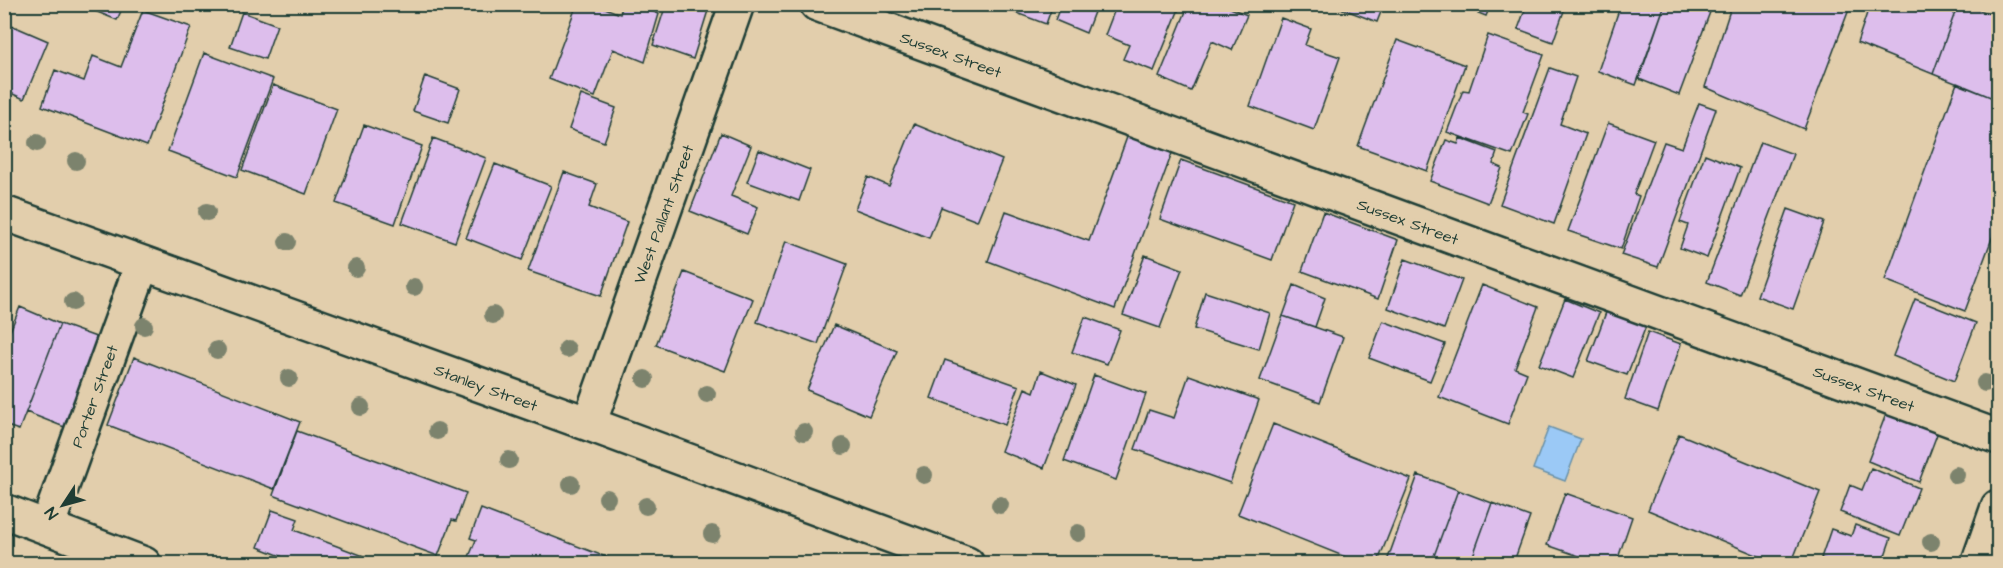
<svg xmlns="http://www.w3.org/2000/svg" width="2003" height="568" font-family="'Architects Daughter',sans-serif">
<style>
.water{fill:#9bc9f6;stroke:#6991a8;stroke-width:1.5}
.building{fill:#ddbeec;stroke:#1f3d34;stroke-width:1.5}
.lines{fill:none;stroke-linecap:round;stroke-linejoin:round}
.minor-casing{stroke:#1f3d34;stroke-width:38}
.tertiary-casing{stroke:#1f3d34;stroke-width:38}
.minor{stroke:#e2ceac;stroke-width:33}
.tertiary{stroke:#e2ceac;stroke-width:33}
.tree{fill:#7b836d}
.labels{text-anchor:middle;stroke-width:6;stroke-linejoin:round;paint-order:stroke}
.street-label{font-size:16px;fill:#1f3d34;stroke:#e2ceac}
</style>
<rect width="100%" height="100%" fill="#e2ceac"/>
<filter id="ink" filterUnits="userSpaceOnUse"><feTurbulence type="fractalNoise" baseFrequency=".0167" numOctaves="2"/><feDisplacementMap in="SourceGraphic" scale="12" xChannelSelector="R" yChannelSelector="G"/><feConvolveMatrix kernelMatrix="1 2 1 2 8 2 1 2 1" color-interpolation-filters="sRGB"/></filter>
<g filter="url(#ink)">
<!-- water -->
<path class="water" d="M1549,427l32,12 -16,42 -32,-12z"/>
<!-- building -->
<path class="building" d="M88,4h36l-7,16 -27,-11 1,-3z
M577,4h18l25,10 3,-10h11l25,10 -14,48 -32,-13 -18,48 -46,-18z
M666,4h44l-17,55 -40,-14z
M992,4h61l-7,20z
M1061,4h36l-11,29 -31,-13z
M1117,4h64l-27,67 -31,-12 6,-14 -24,-10z
M1189,4h32l26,11 -15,35 -20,-9 -21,50 -32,-14z
M1330,4h54l-7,18z
M1456,4h35l-5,12z
M1527,4h29l9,4 -12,34 -35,-13z
M1621,4h44l-29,81 -38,-14z
M1665,4h48l-34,91 -40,-16z
M1732,4h119l-47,125 -99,-42z
M1870,4h88l-25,70 -76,-31z
M1958,4h6l34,13v83l-65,-26z
M143,10l48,17 -44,119 -105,-40 13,-36 29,11 9,-25 28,11z
M242,12l35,13 -12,34 -35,-12z
M1281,18l30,11 -6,16 35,12 -26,73 -64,-24z
M4,22l44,19 -24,58 -20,-9z
M1488,35l56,20 -21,57 5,2 -16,41 -65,-23 16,-42 6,1z
M1397,40l68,25 -38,106 -69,-25z
M204,53l69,26 -36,98 -69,-26z
M1550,68l26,9 -16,47 26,10 -32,90 -54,-20z
M425,76l35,13 -12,34 -35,-12z
M1957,83l41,17v122l-33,89 -80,-31z
M273,85l64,24 -31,85 -64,-24z
M581,95l35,13 -12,34 -35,-13z
M1699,103l17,6 -58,158 -37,-12 43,-113 18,6z
M1608,123l46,17 -20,54 5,2 -18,53 -53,-18z
M914,124l88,36 -25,61 -36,-14 -12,31 -74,-29 13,-32 21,9z
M364,125l58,21 -27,78 -59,-21z
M1130,129l45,16 -60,164 -127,-48 18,-50 83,30z
M721,133l30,13 -20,50 27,11 -11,27 -57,-23z
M433,138l53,20 -31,84 -53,-19z
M1460,138l37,14 -4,12 9,4 -14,35 -58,-22 16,-41 12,4z
M1760,142l33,12 -53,141 -33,-13z
M759,150l51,20 -11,31 -52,-19z
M1705,154l35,14 -33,90 -27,-10 8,-23 -8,-3z
M1181,160l112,41 -21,59 -112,-41z
M495,164l56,22 -29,74 -56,-22z
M564,172l33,12 -8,23 38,15 -26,74 -73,-25z
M1788,209l36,13 -31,87 -36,-13z
M1323,212l75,28 -20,59 -76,-28z
M786,241l61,23 -29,80 -61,-22z
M1145,255l37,14 -22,59 -37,-13z
M1405,259l57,21 -18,49 -56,-21z
M684,272l69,27 -28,72 -69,-26z
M1294,285l31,13 -10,29 -32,-11z
M1482,285l56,22 -23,61 12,5 -19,51 -69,-27z
M1205,292l65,21 -11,36 -65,-20z
M1565,299l34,14 -26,65 -34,-13z
M1915,299l61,24 -22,58 -61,-25z
M20,307l40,17 -41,106 -15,-5v-79z
M1608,307l40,14 -21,54 -39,-14z
M1283,316l60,21 -23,65 -60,-22z
M1085,317l35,13 -13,34 -35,-12z
M1383,321l62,23 -15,37 -61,-23z
M60,324l47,17 -35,89 -46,-18z
M834,325l63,26 -28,65 -62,-26z
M1648,332l33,12 -23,67 -33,-12z
M134,357l166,65 -26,67 -166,-64z
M945,360l74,26 -14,39 -74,-27z
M1041,371l35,14 -32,83 -43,-17 24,-63 9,4z
M1094,375l52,19 -30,86 -52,-19z
M1189,375l70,25 -29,83 -95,-34 14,-39 25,8z
M1888,409l51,20 -20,53 -51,-21z
M1273,424l138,55 -34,85h-14l-125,-50z
M297,431l169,62 -10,28 -4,-1 -14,36 -165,-61z
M1679,434l141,58 -29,72h-13l-130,-54z
M1871,468l48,20 -19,48 -60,-24 10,-27 12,5z
M1418,475l40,15 -27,74h-45z
M1458,490l34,13 -22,61h-39z
M1565,493l67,24 -16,47h-14l-55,-19z
M1492,503l38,14 -17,47h-43z
M481,509l143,55h-158l10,-24 -6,-2z
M272,510l26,9 -4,11 91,34h-107l3,-8 -23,-9z
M1855,525l36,13 -9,26h-43l-18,-6 10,-29 20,7z
M67,553l29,11h-33z"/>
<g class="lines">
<!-- minor casing -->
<g class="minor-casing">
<path id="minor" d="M817,4l1181,433
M4,213l585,211 378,140
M589,424l148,-420
M4,511l140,53
M47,527l95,-263"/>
</g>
<!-- tertiary casing -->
<g class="tertiary-casing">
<path id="tertiary" d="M1978,564l20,-57"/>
</g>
<!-- minor -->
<use href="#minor" class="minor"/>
<!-- tertiary -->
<use href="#tertiary" class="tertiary"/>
</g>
<!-- trees -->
<g class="tree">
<circle cx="37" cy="143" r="9"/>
<circle cx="76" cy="161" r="9"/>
<circle cx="207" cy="212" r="9"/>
<circle cx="287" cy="242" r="9"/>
<circle cx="356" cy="268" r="9"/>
<circle cx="414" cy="287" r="9"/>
<circle cx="73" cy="302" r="9"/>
<circle cx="493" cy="315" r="9"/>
<circle cx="144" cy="326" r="9"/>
<circle cx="567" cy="349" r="9"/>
<circle cx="217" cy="350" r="9"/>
<circle cx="289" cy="378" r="9"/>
<circle cx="645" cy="379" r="9"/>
<circle cx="1985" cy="383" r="9"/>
<circle cx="707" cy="394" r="9"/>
<circle cx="361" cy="407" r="9"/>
<circle cx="437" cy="431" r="9"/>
<circle cx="804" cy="432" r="9"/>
<circle cx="843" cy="446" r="9"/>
<circle cx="509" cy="460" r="9"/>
<circle cx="924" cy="475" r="9"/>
<circle cx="1956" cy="475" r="9"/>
<circle cx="571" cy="484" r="9"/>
<circle cx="607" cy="498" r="9"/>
<circle cx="1000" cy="505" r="9"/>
<circle cx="646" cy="506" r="9"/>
<circle cx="1078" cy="533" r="9"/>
<circle cx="712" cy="534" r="9"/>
<circle cx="1931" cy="542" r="9"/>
</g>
</g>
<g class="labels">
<!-- street labels -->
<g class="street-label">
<text transform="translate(951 54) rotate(20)" y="6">Sussex Street</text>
<text transform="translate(663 214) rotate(-70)" y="6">West Pallant Street</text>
<text transform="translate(1408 221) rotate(20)" y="6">Sussex Street</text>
<text transform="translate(486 387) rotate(20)" y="6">Stanley Street</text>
<text transform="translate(1864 388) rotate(20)" y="6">Sussex Street</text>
<text transform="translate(94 396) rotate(-70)" y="6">Porter Street</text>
</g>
</g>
<!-- margin -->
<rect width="2003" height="568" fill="none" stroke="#e2ceac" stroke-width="24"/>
<rect x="12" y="12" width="1979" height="544" fill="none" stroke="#1f3d34" stroke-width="2" filter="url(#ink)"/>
<!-- north arrow -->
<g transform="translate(63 505) rotate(234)" stroke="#e2ceac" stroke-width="4.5" paint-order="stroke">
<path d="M0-4.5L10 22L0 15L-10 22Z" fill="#1f3d34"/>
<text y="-9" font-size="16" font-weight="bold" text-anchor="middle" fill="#1f3d34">N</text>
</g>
</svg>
